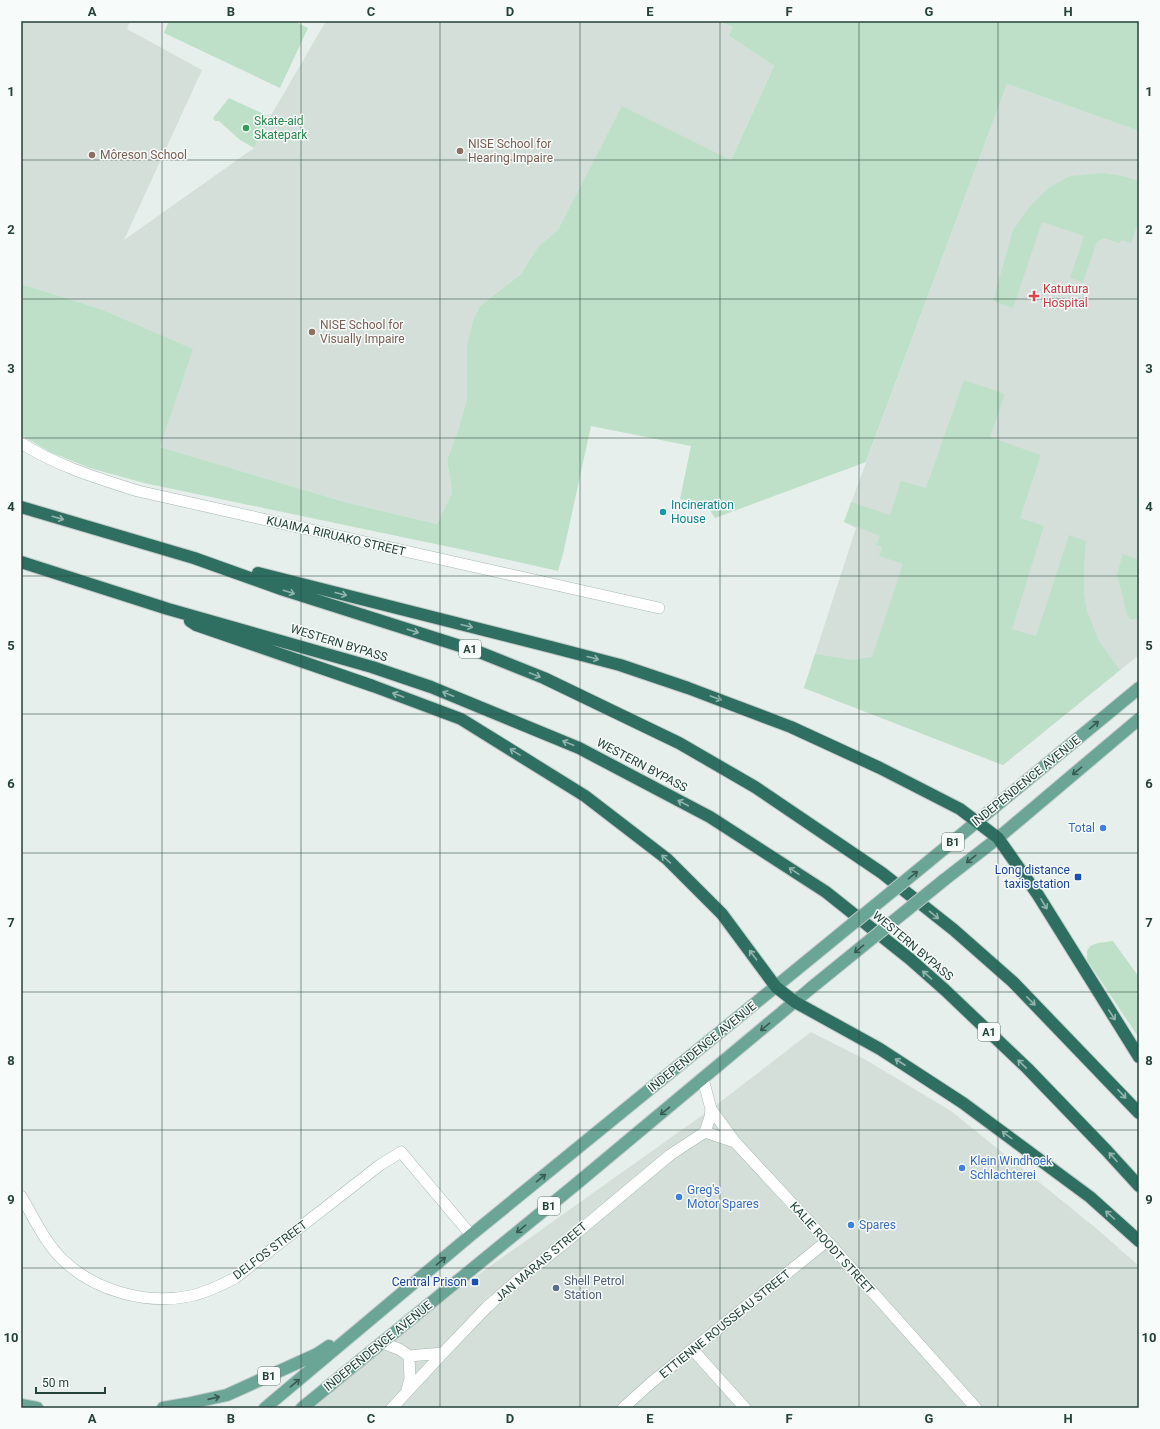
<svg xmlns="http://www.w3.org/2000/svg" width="1160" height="1429" font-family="Roboto,sans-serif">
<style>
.built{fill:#d4dfda}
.green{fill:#bfe0c8}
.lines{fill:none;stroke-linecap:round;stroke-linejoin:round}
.minor-casing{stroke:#a8b8b2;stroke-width:12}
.primary-casing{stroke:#c2cac8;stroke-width:14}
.motorway-casing{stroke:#c2cac8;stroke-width:14}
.minor{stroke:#fff;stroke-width:11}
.primary{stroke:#6aa596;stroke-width:12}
.motorway{stroke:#2f6f62;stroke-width:12}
.primary-bridge-casing{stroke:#c2cac8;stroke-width:14;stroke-linecap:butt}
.primary-bridge{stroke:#6aa596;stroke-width:12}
.oneway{stroke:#93b5ae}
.oneway2{stroke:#365b51}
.grid{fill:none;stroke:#24423a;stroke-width:1;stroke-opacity:0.55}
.leisure-dot{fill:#2e9e5b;stroke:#f7fbf9;stroke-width:1.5}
.education-dot{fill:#8d6e63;stroke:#f7fbf9;stroke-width:1.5}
.health-dot{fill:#e0444e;stroke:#f7fbf9;stroke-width:1.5}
.culture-dot{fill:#0f9aa8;stroke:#f7fbf9;stroke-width:1.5}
.shop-dot{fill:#3f7fe0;stroke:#f7fbf9;stroke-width:1.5}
.transit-dot{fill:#1a4fb4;stroke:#f7fbf9;stroke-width:1.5}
.service-dot{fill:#5c6f8a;stroke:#f7fbf9;stroke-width:1.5}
.labels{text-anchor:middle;stroke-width:3;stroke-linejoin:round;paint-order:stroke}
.shield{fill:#f7fbf9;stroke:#637a73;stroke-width:1}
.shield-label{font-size:11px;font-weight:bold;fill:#24423a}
.leisure-label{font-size:12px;fill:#27864d;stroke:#f7fbf9;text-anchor:start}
.education-label{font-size:12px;fill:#785e54;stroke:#f7fbf9;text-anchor:start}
.health-label{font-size:12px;fill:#be3a42;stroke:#f7fbf9;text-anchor:start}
.culture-label{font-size:12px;fill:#0d838f;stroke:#f7fbf9;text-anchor:start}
.street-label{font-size:12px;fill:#24423a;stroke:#f7fbf9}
.shop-label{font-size:12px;fill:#366cbe;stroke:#f7fbf9;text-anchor:start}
.transit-label{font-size:12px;fill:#164399;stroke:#f7fbf9;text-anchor:end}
.service-label{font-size:12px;fill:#4e5e75;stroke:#f7fbf9;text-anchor:start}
.neatline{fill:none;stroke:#24423a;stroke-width:1.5}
.grid-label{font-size:13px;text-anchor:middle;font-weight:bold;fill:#24423a}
</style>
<rect width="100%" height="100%" fill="#e6efeb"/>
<!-- built -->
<path class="built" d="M21,21h109l-3,8 75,41 -78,170 130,-92 16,-31 56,-96h393l13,6 -3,9 45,30 -43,94 -109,-53 -64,124 -21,17 -16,26 -41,32 -7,14 -6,24v54l-8,30 -12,32 5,33 -15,31 -92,-22 -185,-55 32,-98 -91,-40 -80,-25z
M1007,84l132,47v524l-136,110 -199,-77 52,-160 -12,-6z
M811,1032l55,28 85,51 146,118 42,37v142h-837l80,-65 329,-234z"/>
<!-- green -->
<path class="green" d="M169,21h125l14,7 -28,60 -116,-55z
M719,21h420v110l-132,-47 -141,378 -151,56 -9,-14 -26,-5 11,-53 -100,-20 -28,128 -5,17 -94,-21 -320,-67 -54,-15 -40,-16 -29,-17v-151l80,25 92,40 -33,98 185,55 92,22 15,-31 -5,-33 12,-32 8,-30v-54l6,-24 7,-14 41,-32 16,-26 21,-18 64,-124 109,54 43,-94 -45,-30 3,-9z
M229,98l41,19 -16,31 -14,-8 -21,-19h-4l-2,-3z
M1103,173l20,3 16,5v39l-8,23 -9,-3 -3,3 -15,-5 -7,4 -14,40 -13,-4 14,-42 -42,-14 -29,86 -20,-7 20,-71 18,-25 19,-18 20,-11z
M964,380l41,14 -15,43 51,18 -21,63 24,8 -32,103 24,7 33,-101 17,6 -2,22v32l3,16 12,30 21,29 -117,95 -199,-77 11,-34 38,6 19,-3 31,-93 -24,-8 3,-9 -6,-2 4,-9 -36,-14 7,-20 39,13 11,-34 25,7z
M1123,554l16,6v58l-8,2 -4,-5 -10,-41z
M1113,941l26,36v61l-52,-78v-9l3,-5 8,-3z"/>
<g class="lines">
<!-- minor casing -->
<g class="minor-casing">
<path id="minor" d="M21,443c36,23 76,35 117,48l521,117
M703,1079l8,30 24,33 92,99 149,167
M705,1132l30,10
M21,1196c13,22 24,47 42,64 32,31 84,45 127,36 16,-3 31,-11 45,-18l145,-113 21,-13 70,83
M382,1343l17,6 10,7 34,-3
M693,1350l52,58
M407,1390l3,-11 -1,-23
M392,1408l51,-55 44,-46 33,-29 41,-32 109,-91 35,-23 5,-15 1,-8
M623,1408l29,-26 175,-141"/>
</g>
<!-- primary casing -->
<g class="primary-casing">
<path id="primary" d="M928,862l211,-174
M944,880l54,-42 141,-119
M21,1405l16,3
M163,1408l23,-4 41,-9 90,-41 12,-8
M265,1408l206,-173 325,-265
M302,1408l273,-223 236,-197"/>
</g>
<!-- motorway casing -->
<g class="motorway-casing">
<path id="motorway" d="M21,507l173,51 87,31 198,63 65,26 135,65 76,44 127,86 72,57 59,52 126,131
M21,562l147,47 204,58 59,20 148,61 131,69 116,75 84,67 35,31 82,78 80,83 32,35
M258,573l293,74 69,18 68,23 103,39 89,41 80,41 38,29 40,57 101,162
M190,621l6,4 177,61 88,33 124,77 82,63 55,55 54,73 19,15 85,47 83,54 127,94 49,44"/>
</g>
<!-- minor -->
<use href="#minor" class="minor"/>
<!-- primary -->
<use href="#primary" class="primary"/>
<!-- motorway -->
<use href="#motorway" class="motorway"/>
<!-- primary-bridge casing -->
<g class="primary-bridge-casing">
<path id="primary-bridge" d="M796,970l132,-108
M811,988l133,-108"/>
</g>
<!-- primary-bridge -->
<use href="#primary-bridge" class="primary-bridge"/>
</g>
<!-- one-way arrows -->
<defs><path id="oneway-shaft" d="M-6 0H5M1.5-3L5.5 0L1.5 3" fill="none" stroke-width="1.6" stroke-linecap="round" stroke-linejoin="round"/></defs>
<g class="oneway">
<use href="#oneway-shaft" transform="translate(58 518) rotate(16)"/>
<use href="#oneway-shaft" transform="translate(289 592) rotate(18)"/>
<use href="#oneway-shaft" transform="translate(341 594) rotate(14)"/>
<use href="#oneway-shaft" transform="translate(467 626) rotate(14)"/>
<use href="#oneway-shaft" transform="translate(413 631) rotate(18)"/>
<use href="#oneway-shaft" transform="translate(593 658) rotate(15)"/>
<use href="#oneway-shaft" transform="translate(535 675) rotate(22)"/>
<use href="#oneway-shaft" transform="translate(448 694) rotate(-158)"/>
<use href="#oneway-shaft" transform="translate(398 695) rotate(-160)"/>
<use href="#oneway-shaft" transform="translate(716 698) rotate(20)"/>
<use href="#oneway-shaft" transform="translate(568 743) rotate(-158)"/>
<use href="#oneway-shaft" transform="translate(515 752) rotate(-148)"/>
<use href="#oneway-shaft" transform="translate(683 803) rotate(-152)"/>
<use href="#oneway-shaft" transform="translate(666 859) rotate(-138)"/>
<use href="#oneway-shaft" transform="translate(794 871) rotate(-146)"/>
<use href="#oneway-shaft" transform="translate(1044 904) rotate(59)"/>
<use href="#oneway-shaft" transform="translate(934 915) rotate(39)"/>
<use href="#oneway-shaft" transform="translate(753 955) rotate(-127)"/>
<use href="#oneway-shaft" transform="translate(927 975) rotate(-139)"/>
<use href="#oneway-shaft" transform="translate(1031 1001) rotate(45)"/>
<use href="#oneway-shaft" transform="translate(1112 1015) rotate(57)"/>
<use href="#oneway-shaft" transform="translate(900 1062) rotate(-147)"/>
<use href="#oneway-shaft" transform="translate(1022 1064) rotate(-136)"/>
<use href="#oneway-shaft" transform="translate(1122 1094) rotate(47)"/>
<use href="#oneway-shaft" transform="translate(1007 1135) rotate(-144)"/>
<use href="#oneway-shaft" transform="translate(1113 1157) rotate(-132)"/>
<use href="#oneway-shaft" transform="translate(1110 1215) rotate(-138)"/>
</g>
<g class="oneway2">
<use href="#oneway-shaft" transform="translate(1094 725) rotate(-40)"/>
<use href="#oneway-shaft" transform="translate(1077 771) rotate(140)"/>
<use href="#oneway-shaft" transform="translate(971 859) rotate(142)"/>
<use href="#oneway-shaft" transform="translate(913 875) rotate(-39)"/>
<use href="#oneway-shaft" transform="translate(859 949) rotate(141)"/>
<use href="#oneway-shaft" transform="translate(765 1027) rotate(140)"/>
<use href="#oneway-shaft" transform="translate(665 1111) rotate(140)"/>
<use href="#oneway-shaft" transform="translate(541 1178) rotate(-39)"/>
<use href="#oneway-shaft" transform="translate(521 1229) rotate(141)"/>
<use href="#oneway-shaft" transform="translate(441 1261) rotate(-40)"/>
<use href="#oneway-shaft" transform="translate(295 1383) rotate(-40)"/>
<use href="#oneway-shaft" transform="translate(214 1398) rotate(-13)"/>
</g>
<!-- grid -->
<path class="grid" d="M162,21v1387M301,21v1387M440,21v1387M580,21v1387M720,21v1387M859,21v1387M998,21v1387M21,160h1118M21,299h1118M21,438h1118M21,576h1118M21,714h1118M21,853h1118M21,992h1118M21,1130h1118M21,1268h1118"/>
<!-- markers -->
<circle class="leisure-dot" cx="246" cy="128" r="4"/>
<g class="education-dot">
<circle cx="460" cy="151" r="4"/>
<circle cx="92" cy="155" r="4"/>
<circle cx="312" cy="332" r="4"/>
</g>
<path class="health-dot" d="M1032 290h4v4h4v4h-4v4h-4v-4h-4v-4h4z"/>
<circle class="culture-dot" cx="663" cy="512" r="4"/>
<g class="shop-dot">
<circle cx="1103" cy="828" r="4"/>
<circle cx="962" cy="1168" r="4"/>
<circle cx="679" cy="1197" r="4"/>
<circle cx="851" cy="1225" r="4"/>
</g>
<g class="transit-dot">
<rect x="1074" y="873" width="8" height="8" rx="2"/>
<rect x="471" y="1278" width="8" height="8" rx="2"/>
</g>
<circle class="service-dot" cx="556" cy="1288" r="4"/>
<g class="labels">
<!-- shield labels -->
<g class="shield">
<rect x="459" y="640" width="22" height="18" rx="3"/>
<rect x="942" y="833" width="22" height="18" rx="3"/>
<rect x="978" y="1023" width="22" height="18" rx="3"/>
<rect x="538" y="1197" width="22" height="18" rx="3"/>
<rect x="258" y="1367" width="22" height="18" rx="3"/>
</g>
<g class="shield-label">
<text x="470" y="653">A1</text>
<text x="953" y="846">B1</text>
<text x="989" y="1036">A1</text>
<text x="549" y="1210">B1</text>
<text x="269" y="1380">B1</text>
</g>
<!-- leisure labels -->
<g class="leisure-label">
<text x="254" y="125">Skate-aid<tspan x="254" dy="14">Skatepark</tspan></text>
</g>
<!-- education labels -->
<g class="education-label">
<text x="468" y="148">NISE School for<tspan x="468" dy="14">Hearing Impaire</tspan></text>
<text x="100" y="159">Môreson School</text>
<text x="320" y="329">NISE School for<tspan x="320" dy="14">Visually Impaire</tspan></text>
</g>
<!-- health labels -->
<g class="health-label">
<text x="1043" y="293">Katutura<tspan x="1043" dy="14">Hospital</tspan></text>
</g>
<!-- culture labels -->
<g class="culture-label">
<text x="671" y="509">Incineration<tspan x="671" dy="14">House</tspan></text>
</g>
<!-- street labels -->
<g class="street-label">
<text transform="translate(336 536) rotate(13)" y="4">KUAIMA RIRUAKO STREET</text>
<text transform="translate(339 643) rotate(17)" y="4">WESTERN BYPASS</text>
<text transform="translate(642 765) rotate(28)" y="4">WESTERN BYPASS</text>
<text transform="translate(1026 781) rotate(-39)" y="4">INDEPENDENCE AVENUE</text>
<text transform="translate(913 946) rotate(40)" y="4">WESTERN BYPASS</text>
<text transform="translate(702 1047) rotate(-39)" y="4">INDEPENDENCE AVENUE</text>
<text transform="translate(832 1248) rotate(48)" y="4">KALIE ROODT STREET</text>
<text transform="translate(270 1250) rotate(-37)" y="4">DELFOS STREET</text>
<text transform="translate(541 1262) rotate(-40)" y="4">JAN MARAIS STREET</text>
<text transform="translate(725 1324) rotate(-39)" y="4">ETTIENNE ROUSSEAU STREET</text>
<text transform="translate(378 1346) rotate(-39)" y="4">INDEPENDENCE AVENUE</text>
</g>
<!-- shop labels -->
<g class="shop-label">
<text x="1095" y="832" text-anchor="end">Total</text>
<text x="970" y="1165">Klein Windhoek<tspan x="970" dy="14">Schlachterei</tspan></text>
<text x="687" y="1194">Greg's<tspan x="687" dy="14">Motor Spares</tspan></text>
<text x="859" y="1229">Spares</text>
</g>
<!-- transit labels -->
<g class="transit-label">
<text x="1070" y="874">Long distance<tspan x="1070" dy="14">taxis station</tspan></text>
<text x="467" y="1286">Central Prison</text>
</g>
<!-- service labels -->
<g class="service-label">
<text x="564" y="1285">Shell Petrol<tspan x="564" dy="14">Station</tspan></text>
</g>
</g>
<!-- border -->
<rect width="1160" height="1429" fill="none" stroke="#f7fbf9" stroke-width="44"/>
<!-- scale -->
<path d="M36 1387v6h69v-6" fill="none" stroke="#24423a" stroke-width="2"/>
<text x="42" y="1387" font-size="12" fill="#24423a" stroke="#f7fbf9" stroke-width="3" paint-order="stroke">50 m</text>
<rect x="22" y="22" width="1116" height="1385" class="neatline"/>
<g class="grid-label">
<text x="92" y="16">A</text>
<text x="231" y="16">B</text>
<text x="371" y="16">C</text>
<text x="510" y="16">D</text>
<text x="650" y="16">E</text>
<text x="789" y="16">F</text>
<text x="929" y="16">G</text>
<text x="1068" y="16">H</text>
<text x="11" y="96">1</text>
<text x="1149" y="96">1</text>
<text x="11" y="234">2</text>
<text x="1149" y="234">2</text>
<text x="11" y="373">3</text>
<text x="1149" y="373">3</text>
<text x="11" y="511">4</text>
<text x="1149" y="511">4</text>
<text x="11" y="650">5</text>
<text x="1149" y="650">5</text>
<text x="11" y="788">6</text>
<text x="1149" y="788">6</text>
<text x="11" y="927">7</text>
<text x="1149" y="927">7</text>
<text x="11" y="1065">8</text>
<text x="1149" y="1065">8</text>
<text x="11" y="1204">9</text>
<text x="1149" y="1204">9</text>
<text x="11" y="1342">10</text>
<text x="1149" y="1342">10</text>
<text x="92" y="1423">A</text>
<text x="231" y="1423">B</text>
<text x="371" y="1423">C</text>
<text x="510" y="1423">D</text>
<text x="650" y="1423">E</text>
<text x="789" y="1423">F</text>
<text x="929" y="1423">G</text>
<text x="1068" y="1423">H</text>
</g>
</svg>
